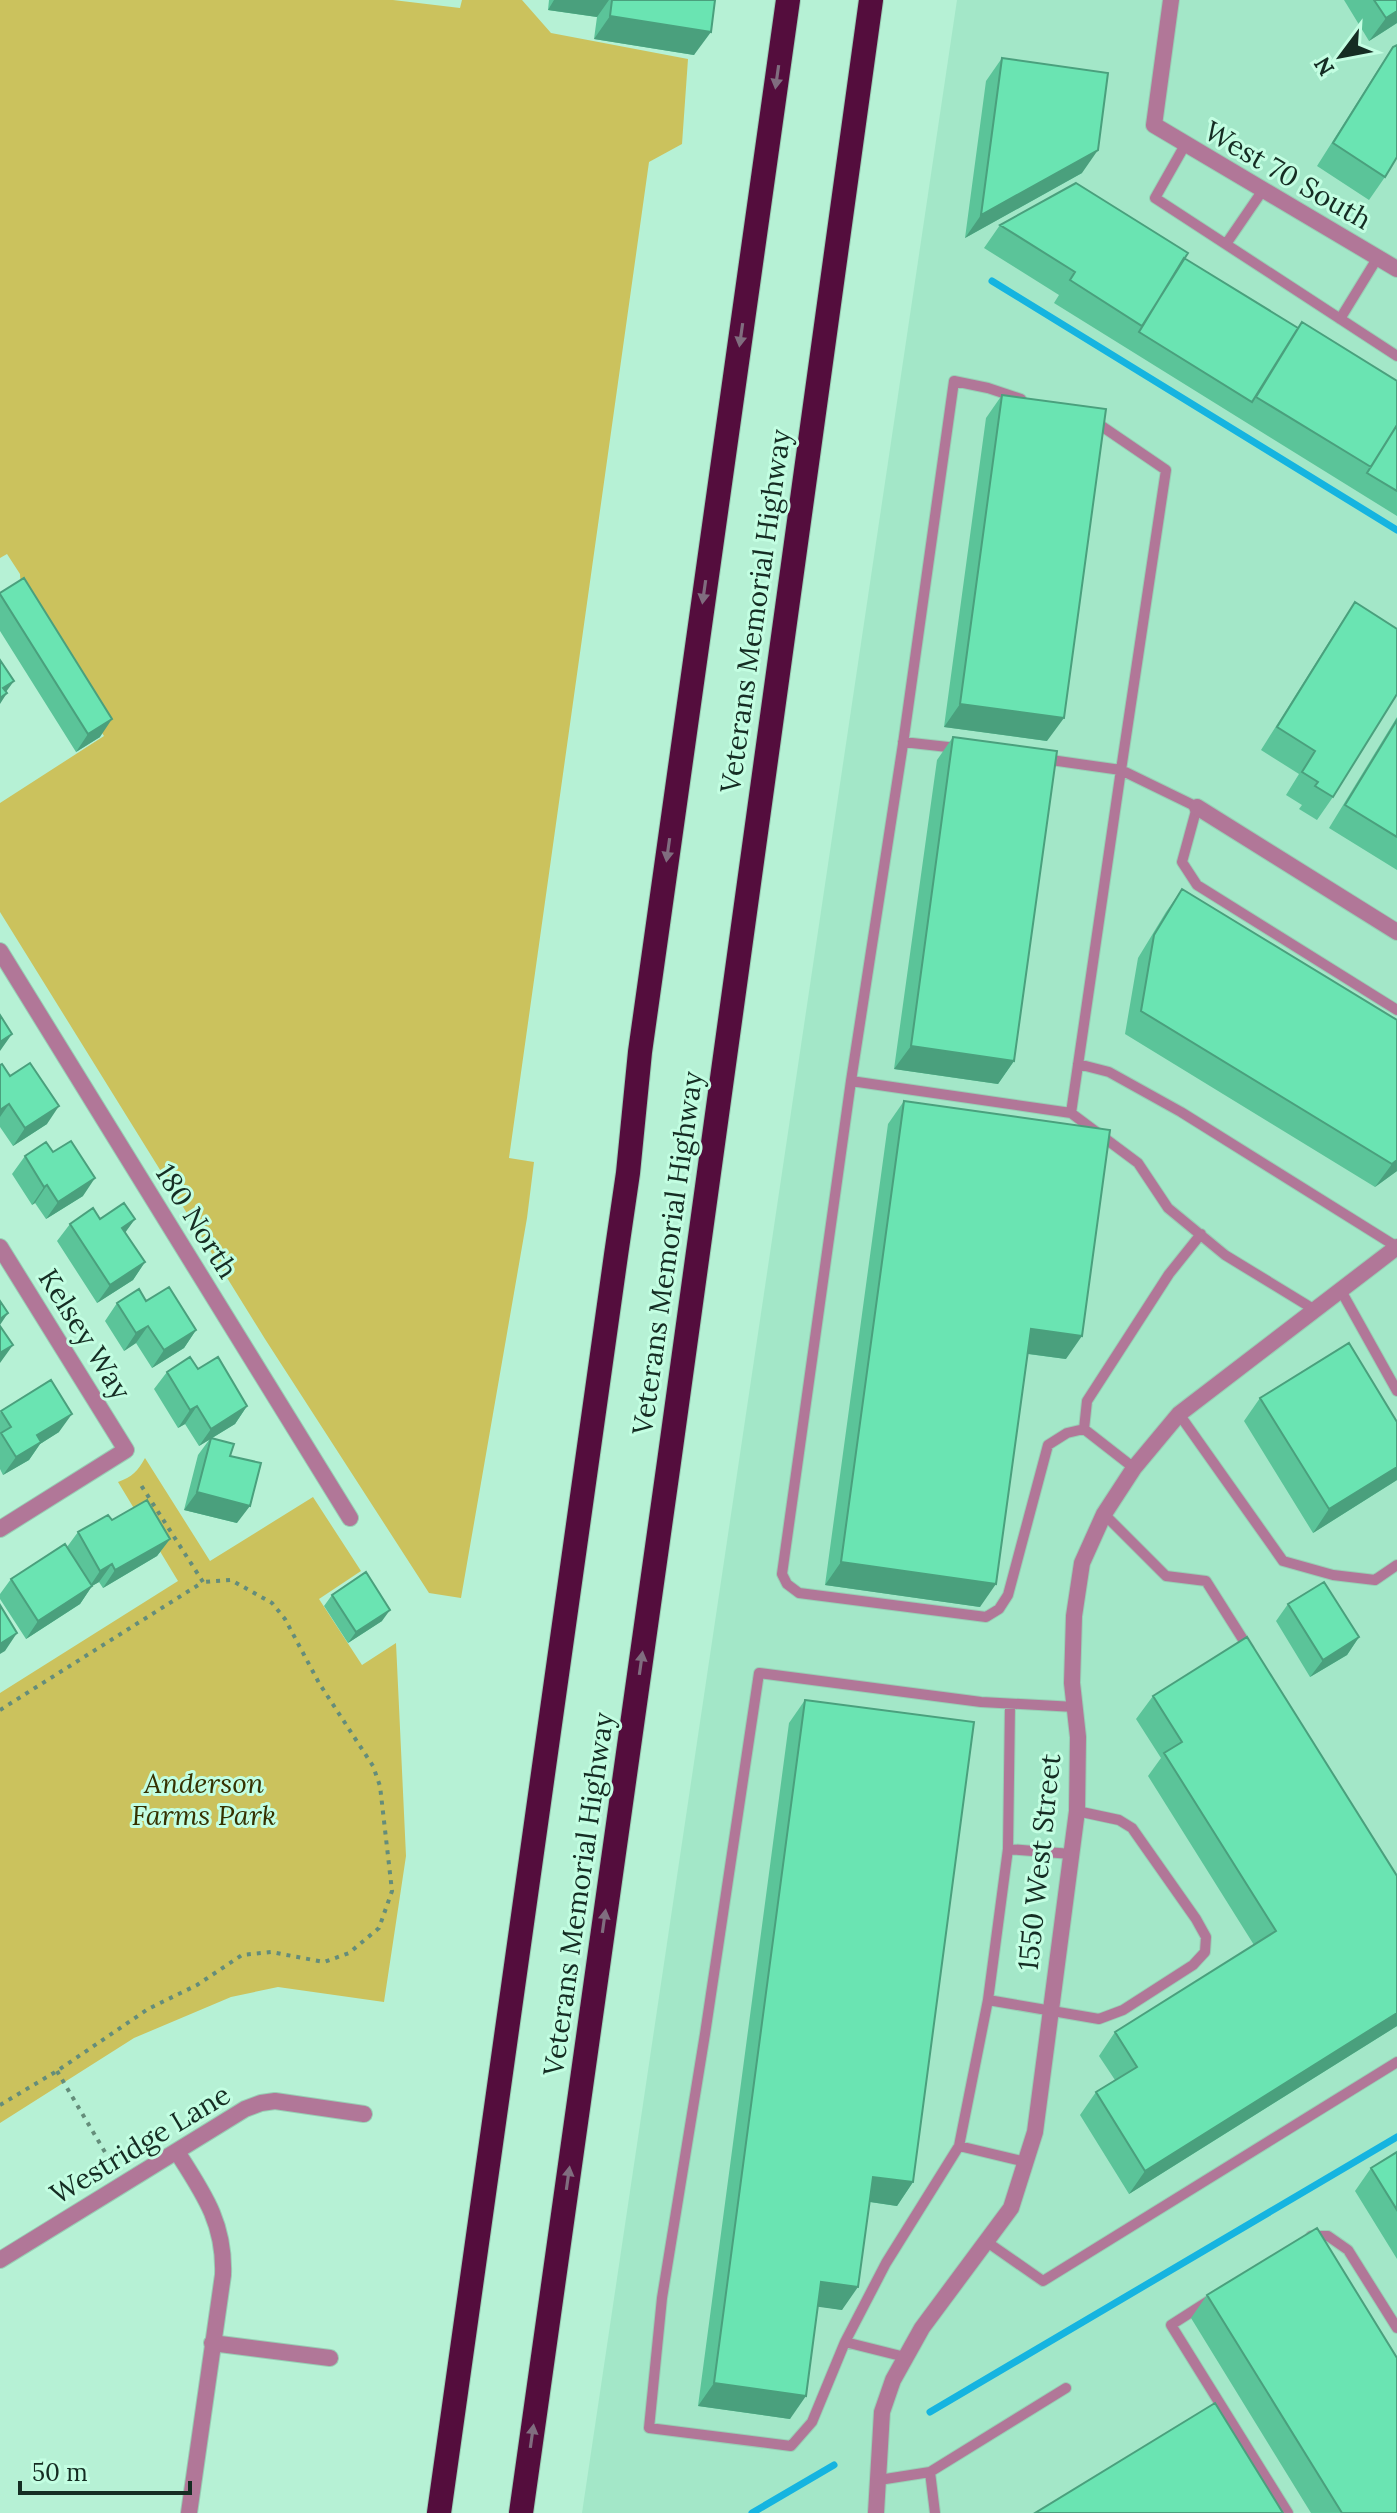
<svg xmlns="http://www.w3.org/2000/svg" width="1397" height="2513" font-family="Lora,serif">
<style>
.built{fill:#a3e7c8}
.green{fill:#cbc25d}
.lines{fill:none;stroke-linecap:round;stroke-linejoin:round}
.stream{stroke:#15b4e0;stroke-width:7}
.service-casing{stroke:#99ceb5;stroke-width:12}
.minor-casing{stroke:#99ceb5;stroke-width:18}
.motorway-casing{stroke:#99ceb5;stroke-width:26}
.path{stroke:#648d7a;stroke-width:4;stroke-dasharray:4 6;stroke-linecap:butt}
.service{stroke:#b17798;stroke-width:10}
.minor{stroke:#b17798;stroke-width:16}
.motorway{stroke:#540d3d;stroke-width:24}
.wall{fill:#5bc499}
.shaded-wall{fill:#4aa07d}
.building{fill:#6ae4b2;stroke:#4aa07d;stroke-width:2}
.oneway{fill:#806d7f}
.labels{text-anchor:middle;stroke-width:6;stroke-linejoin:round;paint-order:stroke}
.street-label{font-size:28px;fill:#152d23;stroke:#c3fee2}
.park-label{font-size:28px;font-style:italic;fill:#353100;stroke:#c3fee2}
</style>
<rect width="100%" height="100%" fill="#b6f1d5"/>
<!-- built -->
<path class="built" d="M957,0h440v2513h-815z"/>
<!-- green -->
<path class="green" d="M0,0h393l67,8 2,-8h60l29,33 137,26 -6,85 -33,18 -140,996 25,4 -7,56 -66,380 -32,-5 -164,-254 -265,-427v-109l104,-67 -82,-129 -2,-33 -13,-20 -7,4z
M145,1458l65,103 103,-64 48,74 -42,28 43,66 34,-22 10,213 -22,146 -106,-15 -47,10 -97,41 -134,85v-430l178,-112 -60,-99c14,-5 20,-11 27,-24z"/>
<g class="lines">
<!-- stream -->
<path class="stream" d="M992,281l405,249
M930,2412l467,-275
M752,2513l82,-48"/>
<!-- service casing -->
<g class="service-casing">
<path id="service" d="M1185,145l-30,53 242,158
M1226,244l37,-54
M1340,319l38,-62
M1021,399l-33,-11 -34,-7 -51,363 -52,337 220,32 50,-343 76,37 -15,55 15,23 200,125
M903,742l54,6
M1044,759l77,11 45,-300 -63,-43 -10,-4
M1078,1064l31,8 72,40 216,135
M851,1081l-69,493 5,10 12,9 187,24 13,-8 9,-14 40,-150 19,-12 17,-4
M1071,1113l67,50 30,45 57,47 90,55
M1340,1289l57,102
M1179,1414l104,147 50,14 42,5 22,-15
M1134,1468l-50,-39 3,-28 82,-127 32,-40
M1104,1514l62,62 40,5 43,68
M1008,1849l2,-145
M988,2000l20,-151 63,5
M959,2146l29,-146 111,19 24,-9 70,-45 12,-13 1,-15 -10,-18 -64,-91 -13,-8 -42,-9
M1311,2236h17l20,14 49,78
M987,2242l56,39 354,-219
M1210,2300l-39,25 117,188
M845,2342l41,-79 73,-117 67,16
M905,2357l-60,-15 -33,80 -21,24 -142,-18 13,-130 43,-264 54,-361 222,29 94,5
M930,2472l136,-84
M879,2480l51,-8 5,41"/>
</g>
<!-- minor casing -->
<g class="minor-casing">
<path id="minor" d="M1171,0l-17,125 243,144
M1197,807l200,125
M0,951l350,567
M0,1247l126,203 -126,79
M177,2152c27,42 48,72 46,123l-34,238
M0,2260l245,-151 16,-6 14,-2 89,13
M212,2343l118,15
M876,2513l6,-101 11,-32 29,-52 89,-120 24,-76 42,-321 1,-74 -6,-54 2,-67 8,-53 22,-49 30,-46 45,-54 218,-167"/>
</g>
<!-- motorway casing -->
<g class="motorway-casing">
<path id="motorway" d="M439,2513l177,-1258 12,-82 12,-121 148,-1052
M521,2513l148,-1051 202,-1462"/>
</g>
<!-- path -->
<path class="path" d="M0,1710l203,-128 -64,-100
M57,2071l58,98
M0,2105l57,-34 91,-62 49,-24 45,-30 29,-3 53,10 25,-9 30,-25 13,-37 -12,-105 -7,-20 -54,-83 -34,-64 -13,-16 -41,-23 -28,2"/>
<!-- service -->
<use href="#service" class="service"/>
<!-- minor -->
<use href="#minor" class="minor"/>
<!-- motorway -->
<use href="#motorway" class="motorway"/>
</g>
<!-- wall -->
<path class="wall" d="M549,0h166l-21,55 -100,-16 3,-22 -49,-7z
M1344,0h53v23l-28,18z
M1393,47l-8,130 -16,23 -52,-34 60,-95z
M1002,58l80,115 -117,65 21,-157z
M1000,225l184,33 114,70 99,53v135l-343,-213 5,-8 -75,-47z
M1002,395l45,346 -103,-14 42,-309z
M0,593l100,144 -24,15 -76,-121z
M1355,602l-22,195 -16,23 -18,-11 3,-4 -16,-10 13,-21 -38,-24 78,-124z
M1397,717v153l-68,-42z
M953,737l61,324 -16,23 -104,-15 43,-309z
M1182,889l215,282 -22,16 -250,-153 13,-76 28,-46z
M0,1065l47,59 -34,22 -13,-19z
M904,1101l162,258 -38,-5 -48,253 -155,-22 63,-461z
M25,1156l58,40 -37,23 -11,-16 -3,2 -20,-31z
M100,1219h35l-10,13 20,30 -12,18 -36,23 -40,-62 13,-17z
M146,1301l50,29 -12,18 -32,20 -16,-25 -12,8 -19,-30 12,-18z
M198,1369l49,37 -12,18 -23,14 18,18 7,67 -53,-13 14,-55 11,-15 -10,6 -14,-22 -7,4 -24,-39 13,-17z
M1260,1398l137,24v58l-84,53 -69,-112z
M1,1411l58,21 -19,12 -11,16 -26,15 -3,-6v-56z
M112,1520l58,19 -13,17 -54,32 -4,-6 -7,4 -12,18 -54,35 -26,-40v-5l11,-15 56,-32 11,-15z
M332,1595l50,26 -34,22 -24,-37z
M1288,1604l71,33 -12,18 -37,22 -34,-56z
M1153,1696l244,180v150l-268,168 -49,-79 16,-23 19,-12 -16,-24 16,-24 139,-87 -106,-169 13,-18 -25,-39z
M805,1700l108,482 -16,24 -27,-4 -28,108 -24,-4 -28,113 -92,-13 91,-683z
M1397,2152v107l-42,-68 16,-23z
M1207,2295l190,218h-86l-120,-195z"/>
<!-- shaded-wall -->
<path class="shaded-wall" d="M554,0h55l-12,17 -49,-7z
M1397,11v12l-28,18 17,-23z
M610,16l101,16 -17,23 -100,-16z
M1098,150l-16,23 -117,65 16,-23z
M14,681l-11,15 4,-3 -7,11v-12l3,-4z
M960,704l104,14 -17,23 -103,-14z
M112,719l-12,18 -24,15 12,-18z
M12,1034l-12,17v-9z
M911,1046l103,15 -16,23 -104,-15z
M9,1104l-9,13v-7z
M59,1106l-12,18 -34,22 12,-18z
M1397,1160v11l-22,16 17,-23z
M95,1178l-12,18 -37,23 12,-17z
M47,1185l-12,18 -3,2 12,-18z
M135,1219l-13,18v-9z
M145,1262l-12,18 -36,23 13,-18z
M8,1313l-8,12v-6z
M148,1326l-12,17 -12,8 12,-18z
M1031,1329l51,7 -16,23 -51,-7z
M196,1330l-12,18 -32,20 12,-18z
M13,1345l-13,18v-10z
M197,1406l-12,18 -7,4 12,-18z
M247,1406l-12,18 -36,22 12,-17z
M72,1414l-13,18 -19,12 -11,16 -26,15 13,-18 21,-22z
M1397,1467v13l-84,53 16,-24z
M197,1492l53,14 -13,17 -53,-13z
M170,1539l-13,17 -54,32 12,-18z
M841,1562l155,22 -16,23 -155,-22z
M112,1564l-13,18 -7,4 -12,18 -54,35 12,-18 50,-32 12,-18z
M390,1610l-8,11 -34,22 8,-11z
M17,1633l-12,18 -5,3v-10z
M1359,1637l-12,18 -37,22 13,-17z
M1397,2013v13l-268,168 16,-23z
M873,2177l40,5 -16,24 -40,-6z
M821,2282l37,5 -16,23 -37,-5z
M714,2383l92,13 -16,23 -92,-13z"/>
<!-- building -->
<path class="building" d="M612,0h103l-4,32 -101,-16z
M1374,0h23v11l-11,7z
M1397,45v112l-12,20 -52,-34 60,-96z
M1002,58l106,15 -10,77 -117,65z
M1076,183l112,70 -46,73 -72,-46 5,-8 -75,-47z
M1184,258l114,70 -46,74 -113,-70z
M1302,322l95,59v44l-26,42 -115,-70z
M1002,395l104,14 -42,309 -104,-14z
M1397,425v66l-30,-18z
M24,578l88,141 -24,15 -88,-140v-1z
M1355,602l42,27v65l-64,103 -18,-11 3,-4 -16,-10 13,-21 -38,-24z
M0,660l14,21 -11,7 4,5 -7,5z
M1397,720v117l-52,-32z
M953,737l104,14 -43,310 -103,-15z
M1182,889l215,131v140l-5,4 -251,-153 13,-76z
M0,1015l12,19 -12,8z
M30,1063l29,43 -34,22 -16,-24 -9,6v-45l2,-1 8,12z
M904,1101l206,29 -28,206 -51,-7 -35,255 -155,-22z
M71,1141l24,37 -37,24 -11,-17 -3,2 -19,-31 21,-14 7,10z
M124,1203l11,16 -13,9 23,34 -35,23 -40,-61 23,-16 7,11z
M169,1287l27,43 -32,20 -16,-24 -12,7 -19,-30 22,-14 7,12z
M0,1301l8,12 -8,6z
M0,1326l13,19 -13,8z
M1349,1343l48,79v45l-68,42 -69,-111z
M190,1357l8,12 20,-12 29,49 -36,23 -14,-23 -7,4 -23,-38z
M51,1380l21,34 -35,21 4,7 -25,15 -15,-24 10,-6 -10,-16z
M211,1438l23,6 -4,12 31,7 -11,43 -53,-14z
M147,1500l23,39 -55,31 -3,-6 -12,7 -22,-39 30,-17 4,5z
M65,1544l27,42 -54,35 -27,-42z
M366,1572l24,38 -34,22 -24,-37z
M1324,1582l35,55 -36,23 -35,-56z
M0,1605l17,28 -17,11z
M1247,1637l150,239v137l-252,158 -49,-79 41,-25 -22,-35 161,-101 -112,-178 18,-11 -29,-46z
M805,1700l169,22 -61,460 -40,-5 -15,110 -37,-5 -15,114 -92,-13z
M1397,2152v58l-26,-42z
M1317,2228l80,130v155h-55l-135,-218z
M1215,2403l68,110h-248z"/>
<!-- one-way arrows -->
<defs><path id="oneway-solid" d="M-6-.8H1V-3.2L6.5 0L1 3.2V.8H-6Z" transform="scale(2)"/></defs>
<g class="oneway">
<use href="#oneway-solid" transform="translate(777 77) rotate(98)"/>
<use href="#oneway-solid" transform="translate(741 335) rotate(98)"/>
<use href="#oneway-solid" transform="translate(704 592) rotate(98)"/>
<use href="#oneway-solid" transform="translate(668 850) rotate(98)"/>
<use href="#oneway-solid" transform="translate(641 1663) rotate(-82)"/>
<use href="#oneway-solid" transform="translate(604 1921) rotate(-82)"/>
<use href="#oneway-solid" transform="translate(568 2178) rotate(-82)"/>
<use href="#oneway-solid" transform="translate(532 2436) rotate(-82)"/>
</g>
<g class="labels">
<!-- street labels -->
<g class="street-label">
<text transform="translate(1288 175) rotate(30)" y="10">West 70 South</text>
<text transform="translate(755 611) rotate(-82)" y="10">Veterans Memorial Highway</text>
<text transform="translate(197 1221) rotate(58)" y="10">180 North</text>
<text transform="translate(667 1253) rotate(-82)" y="10">Veterans Memorial Highway</text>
<text transform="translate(85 1334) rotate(58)" y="10">Kelsey Way</text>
<text transform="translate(1039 1862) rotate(-84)" y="10">1550 West Street</text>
<text transform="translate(578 1894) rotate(-82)" y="10">Veterans Memorial Highway</text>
<text transform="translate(140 2144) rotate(-31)" y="10">Westridge Lane</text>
</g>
<!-- park labels -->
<g class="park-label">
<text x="204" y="1793">Anderson<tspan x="204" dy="32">Farms Park</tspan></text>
</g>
</g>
<!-- north arrow -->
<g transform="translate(1341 56) rotate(238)" stroke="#c3fee2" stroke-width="6" paint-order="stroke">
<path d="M0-6L14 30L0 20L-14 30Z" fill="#152d23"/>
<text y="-12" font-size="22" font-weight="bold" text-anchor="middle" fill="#152d23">N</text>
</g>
<!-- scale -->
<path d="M20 2481v12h170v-12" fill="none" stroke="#152d23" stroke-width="4"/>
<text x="32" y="2481" font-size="24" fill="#152d23" stroke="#c3fee2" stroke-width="6" paint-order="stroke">50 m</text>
</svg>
